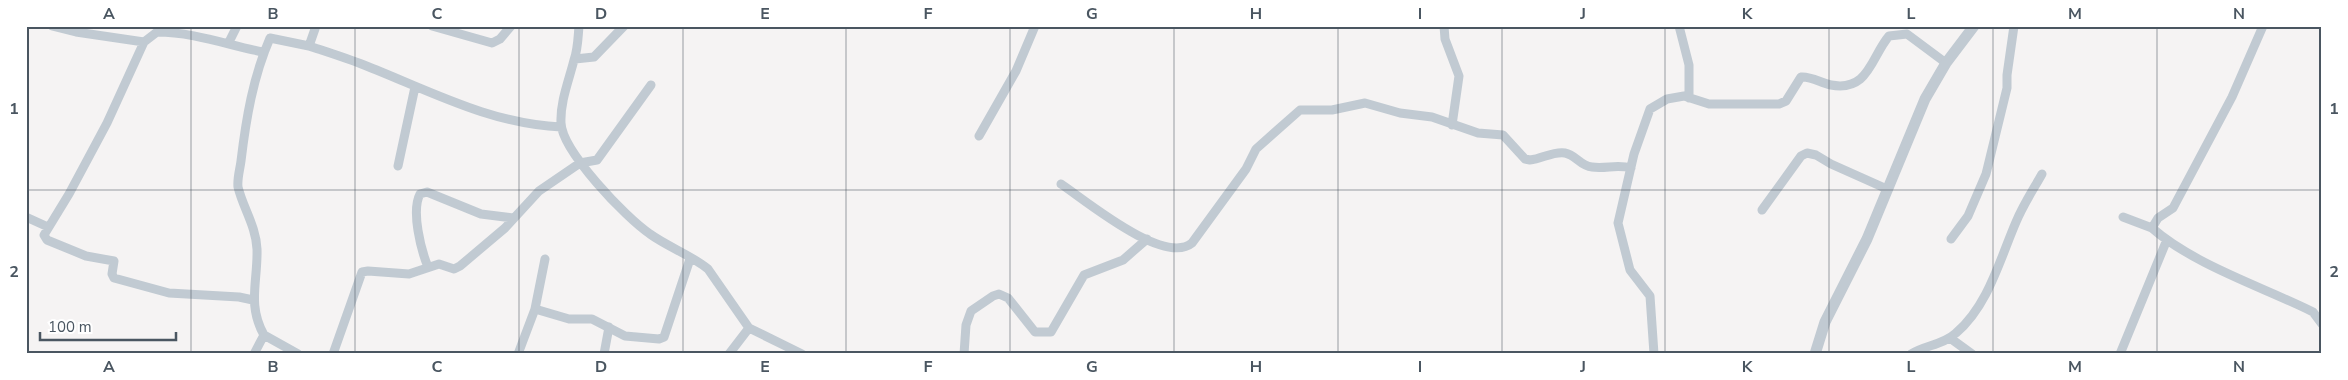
<svg xmlns="http://www.w3.org/2000/svg" width="2348" height="380" font-family="'Nunito Sans',sans-serif">
<style>
.lines{fill:none;stroke-linecap:round;stroke-linejoin:round}
.minor{stroke:#c1cad2;stroke-width:9}
.tertiary{stroke:#c1cad2;stroke-width:11}
.grid{fill:none;stroke:#4a5661;stroke-width:1;stroke-opacity:0.55}
.neatline{fill:none;stroke:#4a5661;stroke-width:2}
.grid-label{font-size:16px;text-anchor:middle;font-weight:bold;fill:#4a5661}
</style>
<rect width="100%" height="100%" fill="#f5f3f3"/>
<g class="lines">
<!-- minor -->
<path class="minor" d="M52,26l24,6 68,10
M432,26l60,17 8,-4 11,-13
M579,26c-1,11 -1,23 -5,34 -5,20 -14,42 -13,63 1,28 65,95 89,111 18,13 41,21 58,35l41,59 53,26
M1444,26l1,13 14,37 -7,49
M1679,26l10,39v33
M229,42l8,-16
M309,46c18,6 37,12 55,19 64,25 126,59 197,62
M575,59l19,-2 30,-31
M979,136l37,-65 19,-45
M398,166l17,-79
M1061,184c24,16 103,82 131,59l54,-74 10,-20 44,-39h32l33,-7 35,10 32,4 46,16 25,2 22,24 5,1c12,-1 23,-9 35,-7 11,2 15,13 27,14 14,2 25,-3 39,1
M1762,210l39,-54 6,-3 9,2 15,9 56,25
M26,217l22,10
M2123,217l29,11 6,-10 15,-10 59,-111 31,-71
M2152,228c42,37 111,59 161,84l9,12
M1951,239l17,-23 18,-42 21,-86v-13l7,-49
M428,267c-7,-17 -17,-56 -8,-73l7,-2 54,22 32,4
M253,300l-14,-3 -70,-4 -55,-15 -2,-4 2,-13 -28,-5 -39,-16 -3,-5 25,-41 38,-71 37,-81 13,-10c36,0 71,13 106,20
M535,309l10,-50
M264,335l34,19
M1950,338l22,16
M254,354l10,-19c-17,-30 -6,-54 -7,-86 -1,-23 -14,-41 -19,-62 -1,-8 2,-18 3,-26 5,-42 12,-84 29,-123l39,8 7,-20
M333,354l29,-82 6,-1 41,3 30,-10 15,5 6,-3 45,-38 34,-37 41,-28 17,-3 54,-75
M518,354l17,-45 34,10h23l33,17 34,3 5,-2 26,-78
M604,354l5,-27
M729,354l20,-26
M964,354l2,-29 5,-14 22,-15 6,-2 9,4 27,34h16l33,-57 39,-15 24,-21
M1654,354l-4,-58 -20,-26 -12,-47 16,-69 16,-45 17,-10 17,-3 25,8h70l7,-3 15,-24c10,-1 20,6 30,8 38,7 40,-28 58,-49l18,-2 39,29
M1911,354c14,-9 32,-9 45,-21 32,-27 44,-74 60,-111 7,-17 17,-32 26,-48
M2120,354l46,-112"/>
<!-- tertiary -->
<path class="tertiary" d="M1815,354l10,-32 42,-83 58,-140 21,-36 28,-37"/>
</g>
<!-- grid -->
<path class="grid" d="M191,26v328M355,26v328M519,26v328M683,26v328M846,26v328M1010,26v328M1174,26v328M1338,26v328M1502,26v328M1665,26v328M1829,26v328M1993,26v328M2157,26v328M26,190h2296"/>
<!-- border -->
<rect width="2348" height="380" fill="none" stroke="#ffffff" stroke-width="55"/>
<!-- scale -->
<path d="M40 332v8h136v-8" fill="none" stroke="#4a5661" stroke-width="2.5"/>
<text x="48" y="332" font-size="15" fill="#4a5661" stroke="#ffffff" stroke-width="4" paint-order="stroke">100 m</text>
<rect x="28" y="28" width="2292" height="324" class="neatline"/>
<g class="grid-label">
<text x="109" y="19">A</text>
<text x="273" y="19">B</text>
<text x="437" y="19">C</text>
<text x="601" y="19">D</text>
<text x="765" y="19">E</text>
<text x="928" y="19">F</text>
<text x="1092" y="19">G</text>
<text x="1256" y="19">H</text>
<text x="1420" y="19">I</text>
<text x="1583" y="19">J</text>
<text x="1747" y="19">K</text>
<text x="1911" y="19">L</text>
<text x="2075" y="19">M</text>
<text x="2239" y="19">N</text>
<text x="14" y="114">1</text>
<text x="2334" y="114">1</text>
<text x="14" y="277">2</text>
<text x="2334" y="277">2</text>
<text x="109" y="372">A</text>
<text x="273" y="372">B</text>
<text x="437" y="372">C</text>
<text x="601" y="372">D</text>
<text x="765" y="372">E</text>
<text x="928" y="372">F</text>
<text x="1092" y="372">G</text>
<text x="1256" y="372">H</text>
<text x="1420" y="372">I</text>
<text x="1583" y="372">J</text>
<text x="1747" y="372">K</text>
<text x="1911" y="372">L</text>
<text x="2075" y="372">M</text>
<text x="2239" y="372">N</text>
</g>
</svg>
